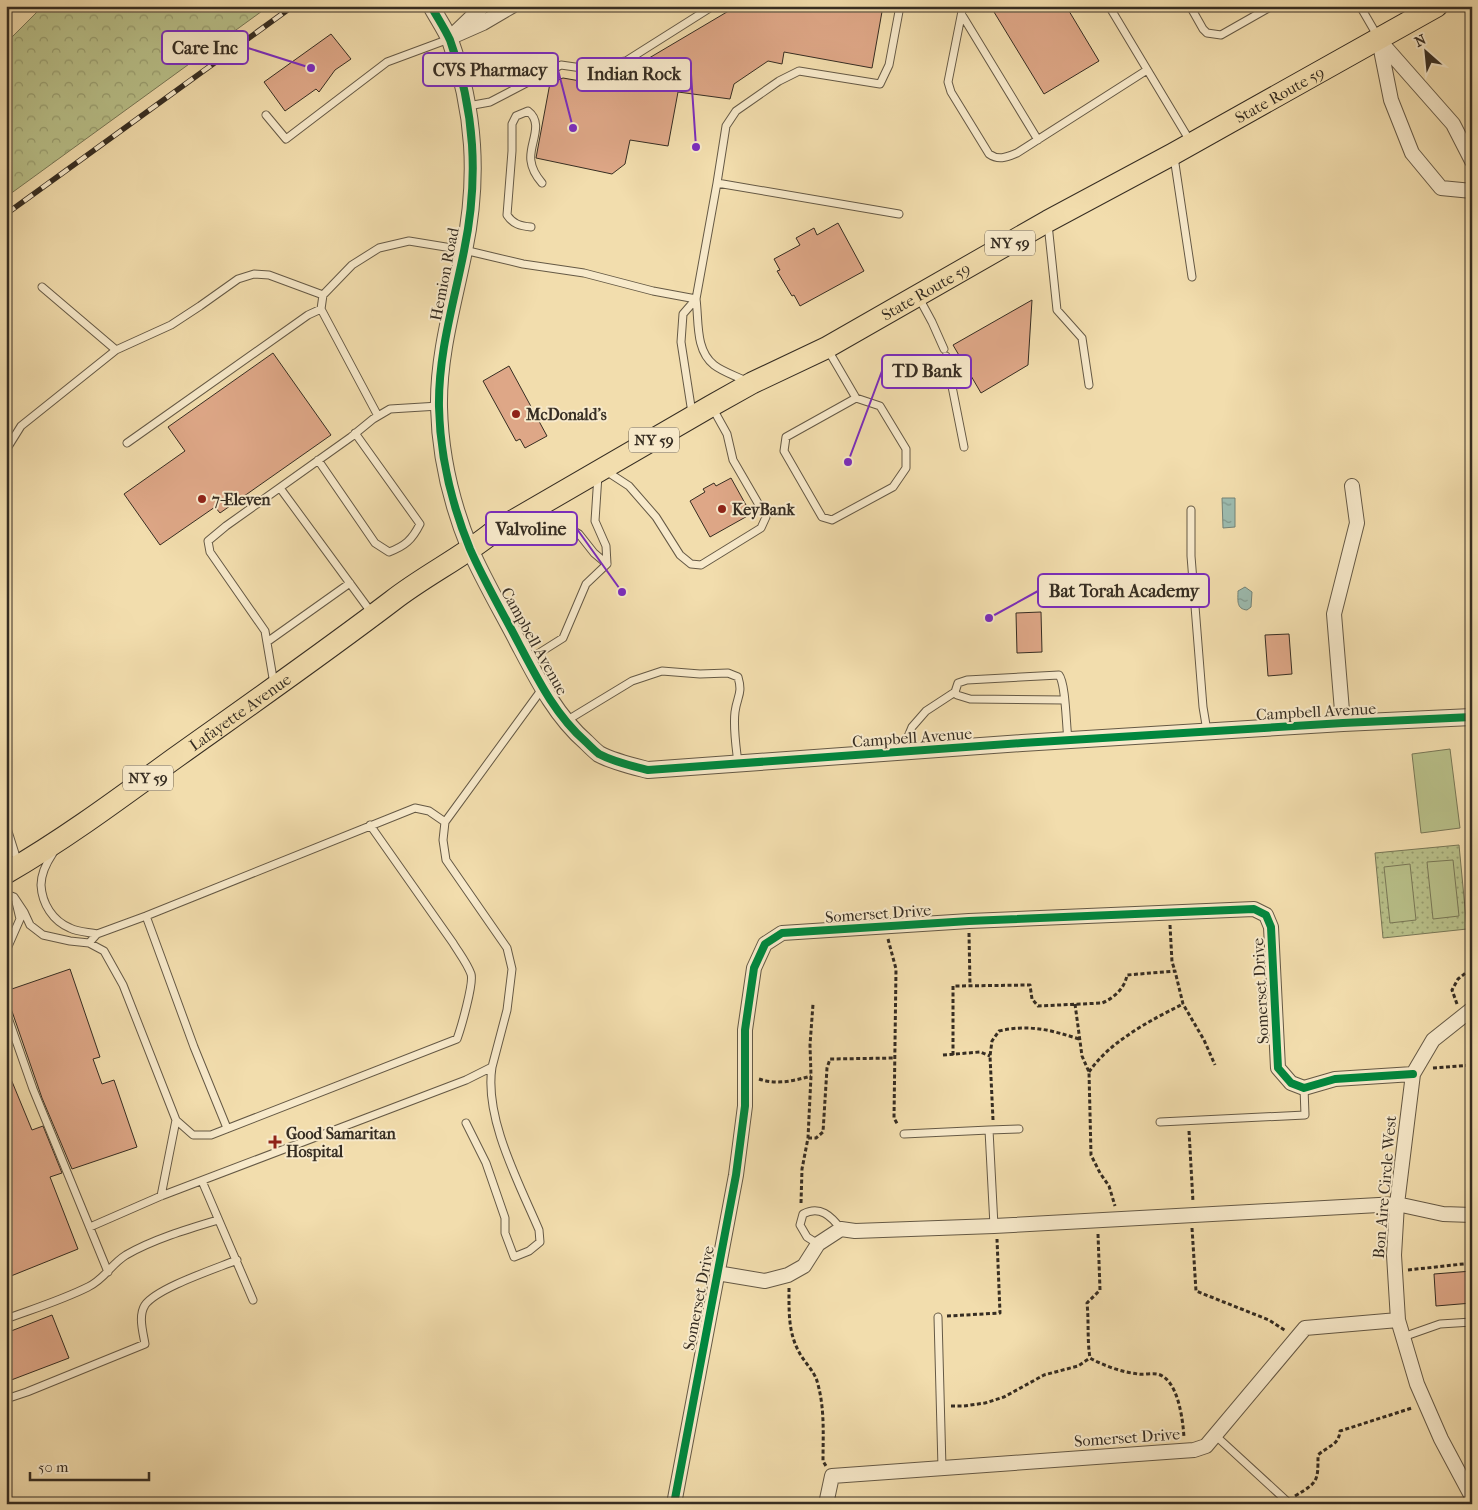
<svg xmlns="http://www.w3.org/2000/svg" width="1478" height="1510" font-family="'IM FELL French Canon',serif">
<style>
.grass{fill:url(#grass-dots);stroke:#787756}
.forest{fill:url(#forest-crowns);stroke:#787756}
.garden{fill:#b9c18a;stroke:#787756}
.water{fill:url(#water-ripples);stroke:#738277}
.building{fill:#dea787;stroke:#362d22}
.lines{fill:none;stroke-linecap:round;stroke-linejoin:round}
.service-casing{stroke:#655945;stroke-width:9}
.minor-casing{stroke:#655945;stroke-width:16}
.tertiary-casing{stroke:#655945;stroke-width:18}
.primary-casing{stroke:#362d22;stroke-width:23}
.path{stroke:#362d22;stroke-width:3;stroke-dasharray:4 2.5;stroke-linecap:butt}
.service{stroke:#f7e9ca;stroke-width:7}
.minor{stroke:#f7e9ca;stroke-width:14}
.tertiary{stroke:#f7e9ca;stroke-width:16}
.primary{stroke:#f2ddad;stroke-width:21}
.rail-casing{stroke:#362d22;stroke-width:5.5}
.rail{stroke:#f7e9ca;stroke-width:4;stroke-dasharray:11;stroke-linecap:butt}
.cycleway-casing{stroke:#f7e9ca;stroke-width:11}
.cycleway{stroke:#00873e;stroke-width:8}
.poi-dot{fill:#8f2418;stroke:#f7e9ca;stroke-width:2}
.labels{text-anchor:middle;stroke-width:4;stroke-linejoin:round;paint-order:stroke}
.shield{fill:#f7e9ca;stroke:#706554;stroke-width:1}
.shield-label{font-size:15px;font-weight:bold;fill:#362d22}
.street-label{font-size:16px;fill:#362d22;stroke:#f7e9ca}
.poi-label{font-size:16px;font-weight:bold;fill:#362d22;stroke:#f7e9ca;text-anchor:start}
.leader{fill:none;stroke:#7b2cbf;stroke-width:2}
.callout-dot{fill:#7b2cbf;stroke:#f7e9ca;stroke-width:2}
.callout{fill:#f7e9ca;stroke:#7b2cbf;stroke-width:2}
.callout-label{font-size:18px;text-anchor:middle;font-weight:bold;fill:#362d22}
</style>
<defs>
<pattern id="grass-dots" width="8" height="8" patternUnits="userSpaceOnUse" patternTransform="scale(1.25)"><rect width="8" height="8" fill="#b9c18a"/><path d="M2 2h.1M6 6h.1" fill="none" stroke="#979d70" stroke-width="1.8" stroke-linecap="round"/></pattern>
<pattern id="forest-crowns" width="20" height="18" patternUnits="userSpaceOnUse" patternTransform="scale(1.25)"><rect width="20" height="18" fill="#b9c18a"/><path d="M2 6a3 3 0 1 1 6 0M12 15a3 3 0 1 1 6 0" fill="none" stroke="#979d70"/></pattern>
<pattern id="water-ripples" width="26" height="14" patternUnits="userSpaceOnUse" patternTransform="scale(1.25)"><rect width="26" height="14" fill="#9cbbaf"/><path d="M2 4q2-2 4 0t4 0M15 11q2-2 4 0t4 0" fill="none" stroke="#80988e"/></pattern>
</defs>
<rect width="100%" height="100%" fill="#f2ddad"/>
<filter id="stains"><feTurbulence type="fractalNoise" baseFrequency=".004" numOctaves="4"/><feColorMatrix values="0 0 0 0 .2 0 0 0 0 .09 0 0 0 0 .02 0 0 0 .5 -.17"/></filter>
<radialGradient id="worn" r=".72"><stop offset=".6" stop-color="#630" stop-opacity="0"/><stop offset="1" stop-color="#630" stop-opacity=".3"/></radialGradient>
<!-- grass -->
<path class="grass" d="M1459,845l8,84 -84,9 -8,-85z"/>
<!-- forest -->
<path class="forest" d="M43,6h226l-263,191v-154z"/>
<!-- garden -->
<path class="garden" d="M1450,749l10,79 -39,5 -9,-79z
M1453,860l6,56 -26,3 -6,-57z
M1410,864l6,56 -26,3 -6,-56z"/>
<!-- water -->
<path class="water" d="M1222,498h13v29l-12,1z
M1245,587l7,5 -1,15 -4,3c-11,-1 -9,-10 -9,-19z"/>
<!-- building -->
<path class="building" d="M737,6h146l-11,62 -88,-16 -2,12 -14,-3 -34,23 -4,15 -52,-7 -10,54 -38,-6 -5,24 -13,10 -76,-16 14,-75 13,-5 52,9 2,-10z
M1004,6h62l33,55 -55,33 -50,-82z
M331,34l20,25 -16,11 -16,22 -3,-3 -31,22 -21,-29z
M838,223l26,48 -64,35 -6,-11 -2,1 -15,-25 3,-1 -6,-11 26,-14 -4,-7 18,-10 3,7z
M1032,300l-4,65 -47,28 -28,-48z
M273,353l58,82 -111,78 -5,-6 -55,38 -36,-51 61,-43 -17,-24z
M509,366l38,70 -22,12 -5,-9 -4,2 -33,-60z
M731,478l20,36 -41,23 -20,-36 15,-9 -2,-3 11,-6 2,3z
M1041,612l1,40 -25,1 -1,-40z
M1289,634l3,40 -24,2 -3,-41z
M70,969l30,88 -7,2 9,25 12,-4 23,67 -65,22 -30,-71 -36,-104v-3z
M6,1067l26,63 11,-4 19,47 -12,4 28,72 -72,29z
M1472,1271v32l-36,3 -2,-32z
M52,1315l17,43 -63,24v-49z"/>
<g class="lines">
<!-- service casing -->
<g class="service-casing">
<path id="service" d="M963,6l-15,76 3,10 38,62c10,7 18,3 28,-1l130,-83
M1109,6l81,135
M1190,6l13,23 4,4 14,2 51,-29
M1360,6l18,31
M962,15l76,125
M468,106l22,-4 71,-37 28,4 23,-6 14,-2 87,-55
M266,115l20,24 101,-77 62,-23
M1174,157l18,120
M717,183l-21,116c3,22 -1,51 18,66 9,7 22,11 32,16
M899,214l-182,-31 9,-57 10,-15 43,-30 20,-10 81,13 9,-19 11,-59
M1048,224l9,86 25,28 7,47
M531,227c-11,-1 -18,-3 -24,-12l5,-64v-27l4,-8 12,-5c17,13 0,34 3,50 1,9 5,15 11,22
M42,287l74,63
M919,298l13,24 12,27
M828,350l28,48 24,8 26,43v19l-13,19 -61,33 -10,-3 -38,-66 2,-14 70,-39
M946,356l18,91
M692,413l-11,-71 2,-28 13,-15
M378,416l-57,-107 2,-14 29,-30 27,-17 30,-7 55,9 59,14 61,9 69,18 43,8
M127,443l181,-128 13,-6
M6,450l15,-24 95,-76 55,-25 29,-19 38,-27 16,-5 15,1 54,20
M318,460l57,83 14,9c16,-6 23,-12 31,-28l-65,-91
M606,471l23,15 27,31 24,38 11,9 10,1 60,-37 5,-11 -33,-57 -6,-26 -15,-27
M280,488l91,124
M1191,510v46l12,151 4,24
M539,511l40,23 15,19 13,11 -1,-18 -11,-25 3,-46
M267,642l83,-59
M528,660l35,-22 23,-54 21,-20
M274,684l-9,-53 -55,-79 -2,-11 18,-15 125,-89 22,-18 17,-10 49,-3
M1064,700l-94,-1 -13,-4 -2,-3 3,-9 9,-3 92,-5c7,9 7,51 9,64
M566,721l66,-40 30,-10 38,3 28,-1 10,4c5,17 -1,19 -3,35 -2,16 1,34 3,51
M902,751l10,-24 14,-16 29,-19
M6,825l12,38
M53,853c-6,9 -12,21 -12,32 1,19 12,36 29,43 8,4 18,4 27,6
M6,894l8,3 10,15 6,13 13,10 27,6 19,2 15,8 19,34 53,135 -15,76
M146,916l48,131 33,81
M89,943l8,-9 49,-18 269,-108 14,3 16,11
M6,951l14,-32 -4,-17
M6,1012l27,77 75,183
M176,1120l17,15h18l246,-96c4,-11 17,-56 14,-65 -4,-11 -12,-21 -18,-31l-83,-118
M1160,1122l145,-7 -1,-27
M466,1123l20,40 19,55v15l9,24 15,-6 11,-9 -1,-12c-20,-47 -55,-112 -47,-163
M989,1130l30,-1
M904,1134l85,-4 5,96
M202,1181l51,119
M90,1227l71,-31 305,-116 26,-13 15,-57 5,-41 -5,-21 -61,-88 -3,-20 2,-18 97,-133
M818,1244l-11,-7 -7,-12 3,-11c17,-9 28,2 38,15
M938,1317l4,151
M6,1319c27,-10 56,-19 82,-32 17,-8 22,-22 38,-32 28,-16 62,-26 92,-35
M1403,1337l37,-13 32,-2
M6,1399l21,-7 118,-48c-2,-12 -7,-28 0,-39 12,-17 70,-36 92,-45
M1216,1436l74,68"/>
</g>
<!-- minor casing -->
<g class="minor-casing">
<path id="minor" d="M457,31l26,-25
M449,38l34,-15 29,-17
M1379,40l12,60 21,53 29,35 31,3
M1379,40l74,84 19,37
M1343,723l-9,-109 23,-91 -5,-37
M1472,1009l-39,31 -20,34 -16,130 -3,51 4,65 19,64 24,55 31,58
M717,1273l48,8 23,-6 16,-9 14,-22 23,-15 14,2 139,-5 403,-22 46,10 29,1
M674,1504l62,-329 9,-69v-76l9,-62 11,-24 17,-11 187,-12 285,-12 12,6 5,12 7,141 13,15 13,5 31,-9 78,-5
M826,1504l6,-28 362,-26 12,-4 99,-118 93,-8"/>
</g>
<!-- tertiary casing -->
<g class="tertiary-casing">
<path id="tertiary" d="M431,6c6,11 14,23 19,34 25,71 29,138 14,211 -10,51 -26,103 -25,156 1,48 13,98 31,142 14,32 33,64 49,95 19,36 37,72 67,98 4,4 9,9 13,12 15,8 33,12 49,16l374,-27 321,-20 129,-6"/>
</g>
<!-- primary casing -->
<g class="primary-casing">
<g id="primary">
<path id="s1" d="M6,873c59,-34 114,-75 169,-115 73,-52 146,-103 217,-157 32,-25 69,-43 100,-68l219,-127 41,-23 74,-35 222,-127 125,-67 264,-148"/>
</g>
</g>
<!-- path -->
<path class="path" d="M1170,925l2,37 3,9
M969,933l1,52
M888,939l8,30 -2,149 4,7
M1075,1004l7,52 7,16 2,83 9,18 9,13 6,20
M1457,1004l-5,-14 6,-11 14,-11
M943,1055l37,-3 10,4
M953,1055v-69l77,-1 2,14 6,7 64,-3c12,-5 23,-15 25,-28l48,-4 8,33 21,36 11,25
M1433,1068l39,-3
M1089,1072c21,-31 62,-52 94,-68
M759,1079c18,6 34,2 52,-3
M993,1120l-3,-64 2,-15 7,-10c30,-7 52,-1 80,8
M1189,1131l4,71
M808,1138h8l7,-6 4,-64 3,-9 65,-1
M801,1203l1,-34 6,-31 3,-62 -1,-31 3,-41
M1192,1228l4,63 73,29 17,11
M1098,1234l2,56 -13,13c2,19 0,37 3,55 14,8 32,14 48,16 6,1 13,-1 19,0 21,4 26,46 27,64
M1408,1270l64,-7
M789,1288c0,23 -1,44 10,64 5,10 15,19 18,29 8,27 6,53 6,80l3,5
M947,1316l53,-3 -3,-74
M951,1406h13l21,-3 19,-6 40,-22 34,-9 12,-8
M1295,1496c23,-14 23,-14 23,-41 10,-9 21,-10 22,-24l72,-23"/>
<!-- service -->
<use href="#service" class="service"/>
<!-- minor -->
<use href="#minor" class="minor"/>
<!-- tertiary -->
<use href="#tertiary" class="tertiary"/>
<!-- primary -->
<use href="#primary" class="primary"/>
<!-- rail casing -->
<g class="rail-casing">
<path id="rail" d="M6,214l287,-208"/>
</g>
<!-- rail -->
<use href="#rail" class="rail"/>
<!-- cycleway casing -->
<g class="cycleway-casing">
<path id="cycleway" d="M431,6c6,11 14,23 19,34 25,71 29,138 14,211 -10,51 -26,103 -25,156 1,48 13,98 31,142 14,32 33,64 49,95 19,36 37,72 67,98 4,4 9,9 13,12 15,8 33,12 49,16l374,-27 321,-20 129,-6
M674,1504l62,-329 9,-69v-76l9,-62 11,-24 17,-11 187,-12 285,-12 12,6 5,12 7,141 13,15 13,5 31,-9 78,-5"/>
</g>
<!-- cycleway -->
<use href="#cycleway" class="cycleway"/>
</g>
<!-- markers -->
<g class="poi-dot">
<circle cx="516" cy="414" r="5"/>
<circle cx="202" cy="499" r="5"/>
<circle cx="722" cy="509" r="5"/>
<path d="M272.5 1134.5h5v5h5v5h-5v5h-5v-5h-5v-5h5z"/>
</g>
<g class="labels">
<!-- shield labels -->
<g class="shield">
<rect x="985" y="230.5" width="50" height="25" rx="4"/>
<rect x="629" y="427.5" width="50" height="25" rx="4"/>
<rect x="123" y="765.5" width="50" height="25" rx="4"/>
</g>
<g class="shield-label">
<text x="1010" y="248">NY 59</text>
<text x="654" y="445">NY 59</text>
<text x="148" y="783">NY 59</text>
</g>
<!-- street labels -->
<g class="street-label">
<text dy="6" stroke="none"><textPath href="#s1" startOffset="1495">State Route 59</textPath></text>
<text transform="translate(444 274) rotate(-79)" y="6">Hemion Road</text>
<text dy="6" stroke="none"><textPath href="#s1" startOffset="1090">State Route 59</textPath></text>
<text transform="translate(535 641) rotate(61)" y="6">Campbell Avenue</text>
<text transform="translate(1316 711) rotate(-3)" y="6">Campbell Avenue</text>
<text dy="6" stroke="none"><textPath href="#s1" startOffset="284">Lafayette Avenue</textPath></text>
<text transform="translate(912 737) rotate(-4)" y="6">Campbell Avenue</text>
<text transform="translate(878 913) rotate(-4)" y="6">Somerset Drive</text>
<text transform="translate(1260 991) rotate(-93)" y="6">Somerset Drive</text>
<text transform="translate(1384 1187) rotate(-85)" y="6">Bon Aire Circle West</text>
<text transform="translate(698 1298) rotate(-79)" y="6">Somerset Drive</text>
<text transform="translate(1127 1437) rotate(-4)" y="6">Somerset Drive</text>
</g>
<!-- poi labels -->
<g class="poi-label">
<text x="526" y="420">McDonald's</text>
<text x="212" y="505">7-Eleven</text>
<text x="732" y="515">KeyBank</text>
<text x="286" y="1139">Good Samaritan<tspan x="286" dy="18">Hospital</tspan></text>
</g>
</g>
<!-- callouts -->
<path class="leader" d="M311 68L248 48M573 128L558 70M696 147L691 74M848 462L882 371M622 592L577 529M989 618L1038 591"/>
<g class="callout-dot">
<circle cx="311" cy="68" r="5"/>
<circle cx="573" cy="128" r="5"/>
<circle cx="696" cy="147" r="5"/>
<circle cx="848" cy="462" r="5"/>
<circle cx="622" cy="592" r="5"/>
<circle cx="989" cy="618" r="5"/>
</g>
<g class="callout">
<rect x="162" y="31" width="86" height="33" rx="5"/>
<rect x="423" y="53" width="135" height="33" rx="5"/>
<rect x="577" y="58" width="114" height="33" rx="5"/>
<rect x="882" y="355" width="89" height="33" rx="5"/>
<rect x="486" y="512" width="91" height="33" rx="5"/>
<rect x="1038" y="574" width="171" height="33" rx="5"/>
</g>
<g class="callout-label">
<text x="205" y="54">Care Inc</text>
<text x="490" y="76">CVS Pharmacy</text>
<text x="634" y="80">Indian Rock</text>
<text x="927" y="377">TD Bank</text>
<text x="531" y="535">Valvoline</text>
<text x="1124" y="597">Bat Torah Academy</text>
</g>
<!-- margin -->
<rect width="1478" height="1510" fill="none" stroke="#f2ddad" stroke-width="25"/>
<rect x="8" y="8" width="1463" height="1495" fill="none" stroke="#362d22" stroke-width="2.5"/>
<rect x="12" y="12" width="1453" height="1485" fill="none" stroke="#362d22"/>
<!-- north arrow -->
<g transform="translate(1426 52) rotate(333)" stroke="#f7e9ca" stroke-width="4" paint-order="stroke">
<path d="M0-4L9 19L0 12L-9 19Z" fill="#362d22"/>
<text y="-8" font-size="14" font-weight="bold" text-anchor="middle" fill="#362d22">N</text>
</g>
<!-- scale -->
<path d="M30 1472v8h119v-8" fill="none" stroke="#362d22" stroke-width="2.5"/>
<text x="38" y="1472" font-size="15" fill="#362d22" stroke="#f7e9ca" stroke-width="4" paint-order="stroke">50 m</text>
<rect width="100%" height="100%" filter="url(#stains)"/>
<rect width="100%" height="100%" fill="url(#worn)"/>
</svg>
